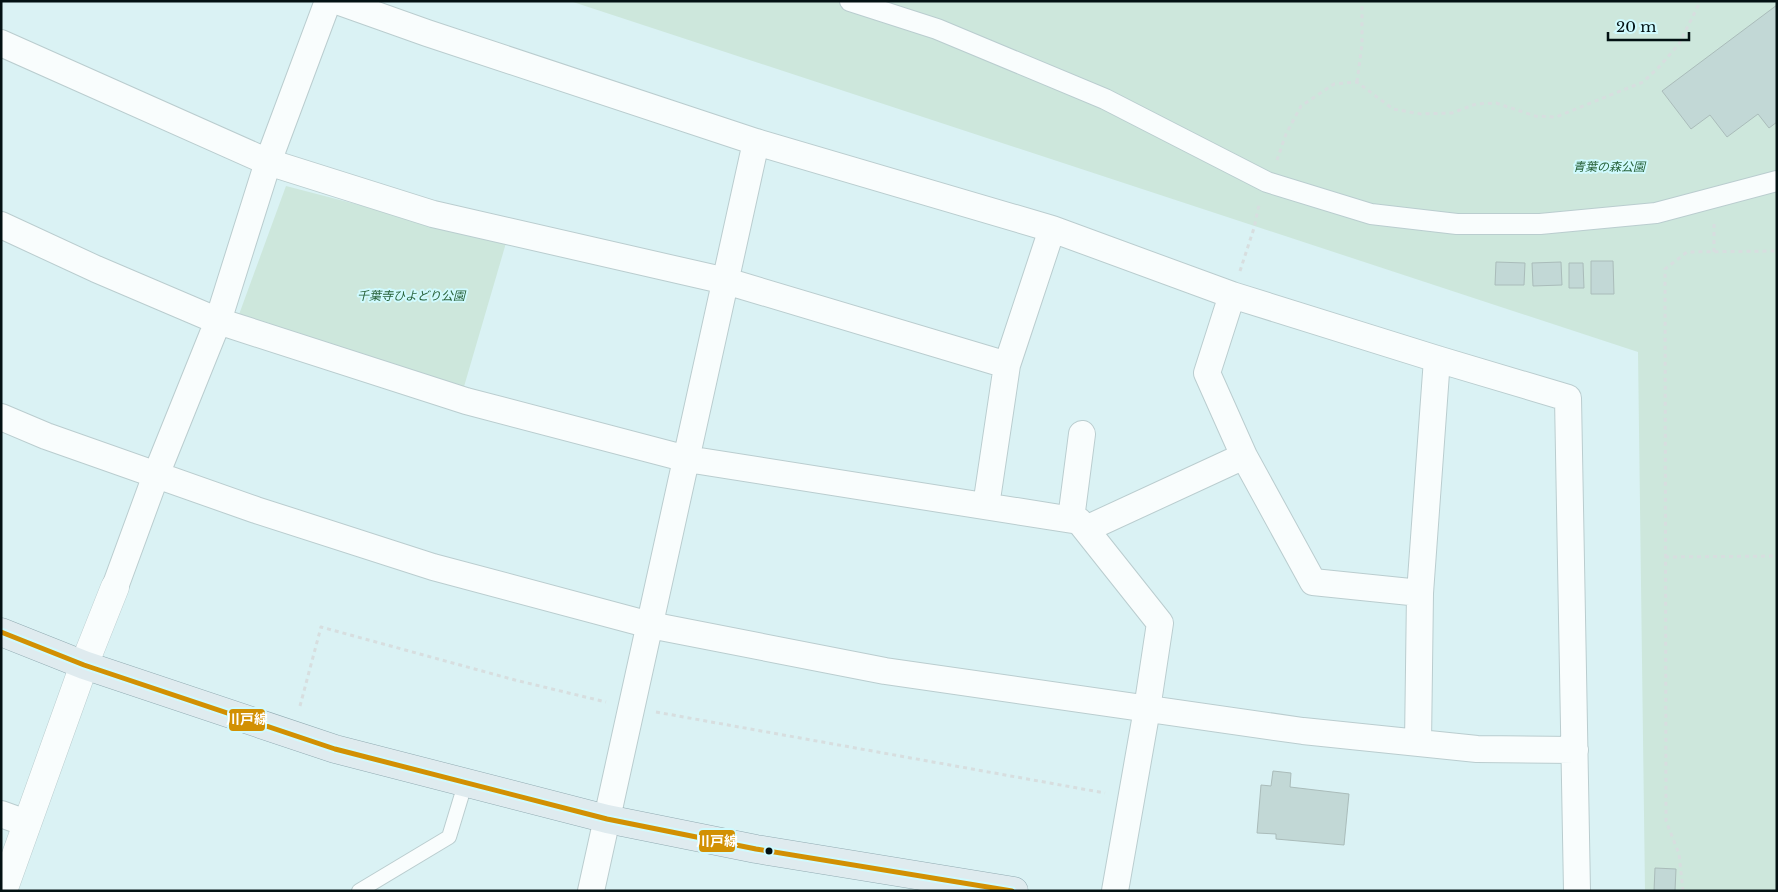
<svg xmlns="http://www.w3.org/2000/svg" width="1778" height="892" font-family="'Libre Baskerville','Noto Sans JP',serif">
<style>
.green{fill:#cde7dc}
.building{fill:#c2d8d6;stroke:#aabcba}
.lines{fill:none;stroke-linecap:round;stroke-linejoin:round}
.service-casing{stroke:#bacdcf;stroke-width:16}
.pedestrian-casing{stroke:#bacdcf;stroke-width:22}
.minor-casing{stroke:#bacdcf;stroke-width:28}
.tertiary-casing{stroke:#bacdcf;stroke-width:29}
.primary-casing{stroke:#91abb2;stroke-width:29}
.path{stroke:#d7dedf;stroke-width:3;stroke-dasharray:4 4;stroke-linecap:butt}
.service{stroke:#f9fdfd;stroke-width:14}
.pedestrian{stroke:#f9fdfd;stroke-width:20}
.minor{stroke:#f9fdfd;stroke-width:26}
.tertiary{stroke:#f9fdfd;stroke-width:28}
.primary{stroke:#dfebef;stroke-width:28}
.bus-1-casing{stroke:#d0fafe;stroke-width:9}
.bus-1{stroke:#d29003;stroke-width:5}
.bus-dot{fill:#031113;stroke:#d0fafe;stroke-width:2}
.labels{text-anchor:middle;stroke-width:4;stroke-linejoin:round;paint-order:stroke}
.park-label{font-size:12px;font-style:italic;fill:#27623a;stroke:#d0fafe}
.line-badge{stroke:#d0fafe;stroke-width:2}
.badge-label{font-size:14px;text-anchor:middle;font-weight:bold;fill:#fff}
</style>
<rect width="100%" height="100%" fill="#daf2f4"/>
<!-- green -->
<path class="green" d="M570,1h1207v890h-132l-7,-539z
M286,186l220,57 -43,147 -226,-70z"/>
<!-- building -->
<path class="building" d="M1777,5v117l-8,6 -11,-14 -31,23 -17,-22 -19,14 -29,-38z
M1591,261h22l1,33h-23z
M1496,262l29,1 -1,22h-29z
M1561,262l1,23 -29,1 -1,-23z
M1569,263h14l1,25h-15z
M1273,771l18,2 -1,14 59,7 -5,51 -68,-6v-5l-19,-1 4,-48 10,1z
M1655,868l21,1 -1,22h-21z"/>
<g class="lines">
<!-- service casing -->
<g class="service-casing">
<path id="service" d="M359,891l90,-54 17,-56"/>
</g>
<!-- pedestrian casing -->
<g class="pedestrian-casing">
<path id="pedestrian" d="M850,1l87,28 168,70 162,83 104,32 86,10h83l116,-11 121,-32"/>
</g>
<!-- minor casing -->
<g class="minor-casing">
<path id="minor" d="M337,1l90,32 329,109 296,87 180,66 205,64 131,39 9,493
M1,43l267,119 165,52 293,67 281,84
M1,225l95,44 122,52 248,80 221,58 392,62 81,102 -13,86 -32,182
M1232,295l-25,78 37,83 69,126 107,11
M1,417l45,19 210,74 177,57 217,58 235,46 418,60 174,18 98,1
M986,506l21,-141 45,-136
M1071,519l11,-85
M1086,529l158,-73
M115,587l41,-112 62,-154 50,-159 60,-161
M1418,743l2,-150 17,-234
M1,814l25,9
M591,891l165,-749"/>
</g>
<!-- tertiary casing -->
<g class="tertiary-casing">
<path id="tertiary" d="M3,891l81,-226 31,-78"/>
</g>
<!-- primary casing -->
<g class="primary-casing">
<path id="primary" d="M1,632l83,33 251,84 272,70 149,30 258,42"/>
</g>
<!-- path -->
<path class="path" d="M1357,82l5,-38v-43
M1277,160l9,-26 15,-28 33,-22 23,-2 36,27 28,5 31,-1 24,-9 20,-1 39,13 21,1 87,-35 15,-14 21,-24 20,-40v-3
M1714,252v-31
M1240,271l14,-43 5,-23
M1665,557l112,-1
M300,706l21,-79 194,53 91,22
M656,712l449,81
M1683,891l-4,-37 -13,-33 -1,-552 22,-17 90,-1"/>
<!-- service -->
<use href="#service" class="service"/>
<!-- pedestrian -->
<use href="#pedestrian" class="pedestrian"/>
<!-- minor -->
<use href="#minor" class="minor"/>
<!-- tertiary -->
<use href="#tertiary" class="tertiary"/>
<!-- primary -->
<use href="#primary" class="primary"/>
<!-- bus-1 casing -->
<g class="bus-1-casing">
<path id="bus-1" d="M1,632l83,33 251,84 272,70 149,30 256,42"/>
</g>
<!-- bus-1 -->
<use href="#bus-1" class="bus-1"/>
</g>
<!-- markers -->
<circle class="bus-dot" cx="769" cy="851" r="4.5"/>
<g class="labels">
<!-- park labels -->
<g class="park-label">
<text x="1609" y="171">青葉の森公園</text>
<text x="411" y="300">千葉寺ひよどり公園</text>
</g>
</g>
<g class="line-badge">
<rect x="228" y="708" width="38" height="24" rx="5" fill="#d29003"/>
<rect x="698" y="829" width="38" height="24" rx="5" fill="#d29003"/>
</g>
<g class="badge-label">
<text x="247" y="724">川戸線</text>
<text x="717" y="846">川戸線</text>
</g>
<!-- border -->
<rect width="1778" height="892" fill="none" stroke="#031113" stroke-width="5"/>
<!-- scale -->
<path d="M1608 32v8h81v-8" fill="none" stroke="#031113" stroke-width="2.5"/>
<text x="1616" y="32" font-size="15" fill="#031113" stroke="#d0fafe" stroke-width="4" paint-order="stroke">20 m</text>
</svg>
